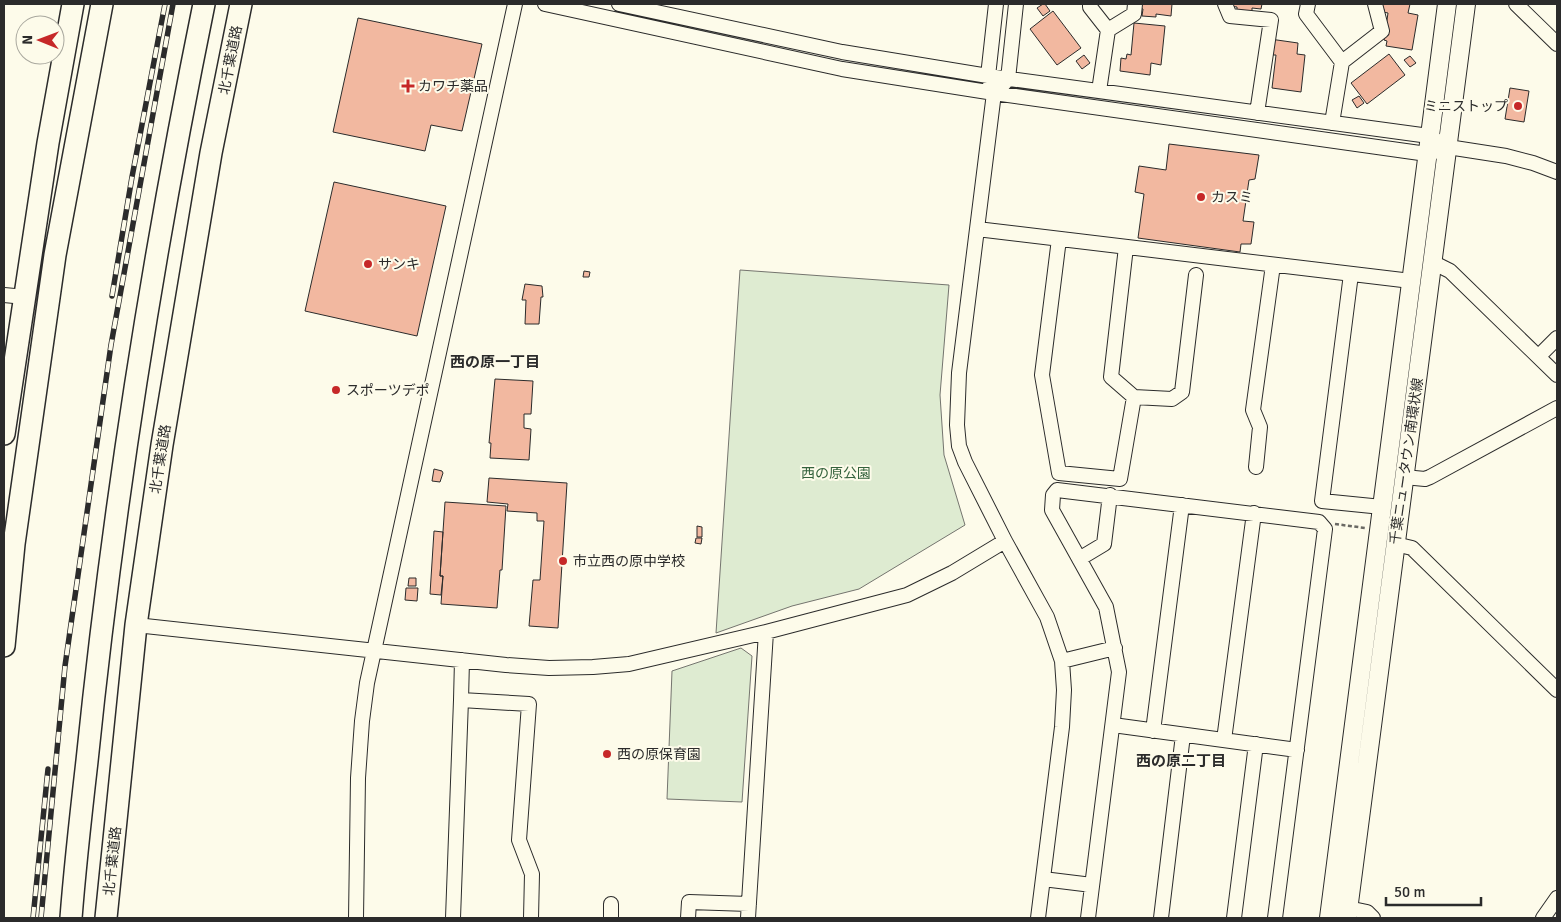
<svg xmlns="http://www.w3.org/2000/svg" width="1561" height="922" font-family="Signika,'Noto Sans JP',sans-serif">
<style>
.green{fill:#deebd1;stroke:#74746e}
.building{fill:#f2b8a0;stroke:#2b2b2b}
.lines{fill:none;stroke-linecap:round;stroke-linejoin:round}
.minor-casing{stroke:#2b2b2b;stroke-width:16}
.major-casing{stroke:#2b2b2b;stroke-width:20}
.highway-casing{stroke:#2b2b2b;stroke-width:24}
.path{stroke:#6a6964;stroke-width:2.5;stroke-dasharray:4 2.5;stroke-linecap:butt}
.minor{stroke:#fdfbea;stroke-width:14}
.major{stroke:#fdfbea;stroke-width:18}
.highway{stroke:#fdfbea;stroke-width:21}
.rail-casing{stroke:#2b2b2b;stroke-width:5.5}
.rail{stroke:#fdfbea;stroke-width:4;stroke-dasharray:11;stroke-linecap:butt}
.poi-dot{fill:#c62828;stroke:#fdfbea;stroke-width:2}
.labels{text-anchor:middle;stroke-width:4;stroke-linejoin:round;paint-order:stroke}
.street-label{font-size:14px;fill:#2b2b2b;stroke:#fdfbea}
.poi-label{font-size:14px;fill:#2b2b2b;stroke:#fdfbea;text-anchor:start}
.park-label{font-size:14px;fill:#34623c;stroke:#fdfbea}
.neighbourhood-label{font-size:15px;font-weight:bold;fill:#2b2b2b;stroke:#fdfbea}
</style>
<rect width="100%" height="100%" fill="#fdfbea"/>
<!-- green -->
<path class="green" d="M740,270l209,15 -9,110 4,60 21,70 -106,64 -67,17 -76,27z
M741,648l11,8 -10,146 -75,-3 5,-128z"/>
<!-- building -->
<path class="building" d="M1043,4h2l5,7 -7,5 -6,-8z
M1141,4h31l-1,12 -15,-2v3l-14,-1 1,-7 -3,-1z
M1230,4h32l-1,5 -9,-1v3l-15,-1v-3l-8,-1z
M1380,4h30l-2,9 10,2 -6,35 -26,-4 1,-5 -3,-1 4,-27 -5,-1 1,-3h-4z
M1053,11l28,37 -24,17 -27,-36z
M358,18l124,26 -20,87 -31,-6 -6,26 -92,-19z
M1134,23l31,3 -4,39 -10,-2 -1,12 -30,-4 1,-13 5,1 1,-5 4,1z
M1270,39l28,4 -1,11 8,1 -4,37 -29,-4 4,-33h-3z
M1389,54l16,21 -38,29 -16,-21z
M1084,55l6,8 -8,6 -6,-8z
M1410,56l6,7 -6,4 -6,-7z
M1510,88l19,3 -5,31 -19,-3z
M1359,96l5,7 -7,5 -5,-8z
M1169,144l90,11 -4,24 -6,1 -6,41 11,1 -3,22h-10l-1,8 -102,-14 6,-44 -9,-2 4,-26 27,4z
M334,182l112,24 -29,130 -112,-25z
M584,271l6,1 -1,5h-6z
M525,284l17,2 1,11h-2l-2,27h-14l1,-24h-4z
M495,379l38,2 -2,33h-7v14l7,1 -2,31 -39,-2 1,-15h-2z
M434,469l8,2 1,2 -3,9 -8,-1z
M489,478l78,5 -9,145 -29,-2 4,-46h7l4,-59h-7v-8l-30,-2 1,-7 -21,-2z
M445,502l61,4 -4,64h-2l-3,38 -56,-4 2,-28h-3z
M697,526l5,1v10h-5z
M434,531l9,1 -3,44h3l-2,19 -11,-1z
M696,538h6l-1,6 -6,-1z
M409,578h7v8h-8z
M406,588h12l-1,13 -12,-1z"/>
<g class="lines">
<!-- minor casing -->
<g class="minor-casing">
<path id="minor" d="M545,4l297,65 152,24 433,61 11,-3
M619,4l223,48 146,24 441,60 19,11 58,9 27,7 24,9
M996,4l-8,72 6,17 -35,280 -2,52 2,21 6,16 40,79 42,76 15,44 2,29 -2,37 -24,191
M1090,4v3l18,23
M1225,4l5,12 41,4 -14,93
M1308,4l-2,10 36,48
M1516,4l41,40
M1002,86l6,-7 8,-75
M1099,91l9,-61 26,-16 1,-10
M1332,123l10,-61 40,-31 -7,-27
M977,229l434,52
M1059,239l-17,136 17,98 61,6 14,-82 38,2 10,-7 14,-117
M1126,247l-15,130 23,20
M1432,262l18,9 107,104
M1351,274l-29,227 60,6
M4,295l21,2
M1539,356l18,-18
M1256,467l4,-40 -7,-17 20,-145
M1404,477l21,2 5,-2 127,-69
M1395,544l17,4 145,142
M1079,559l25,-15 6,-49
M136,625l370,40 43,3 44,-1 36,-3 137,-32 141,-37 45,-22 53,-32
M462,660l-1,40 68,4 -10,136 13,34 -1,44
M1062,661l53,-13
M1113,725l184,25
M1153,731l29,-226
M1224,740l30,-227
M1043,879l49,6
M1348,908l19,4 6,6
M356,918l2,-140 4,-57 5,-38 148,-679
M453,918l8,-218
M611,918v-14
M688,918l1,-16 60,2
M748,918l18,-286
M1088,918l31,-246 -13,-65 -54,-97 1,-15 4,-5 262,32 6,7 -50,389
M1161,918l22,-183
M1234,918l22,-174
M1543,918l14,-20"/>
</g>
<!-- major casing -->
<g class="major-casing">
<path id="major" d="M1329,918l118,-914
M1347,918l119,-914"/>
</g>
<!-- highway casing -->
<g class="highway-casing">
<path id="highway" d="M4,434l44,-291 25,-139
M4,646l10,-102 41,-289 47,-251
M71,918c4,-52 10,-105 16,-157 26,-254 66,-507 117,-757
M106,918l30,-293 26,-180 49,-292 30,-149"/>
</g>
<!-- path -->
<path class="path" d="M1335,524l30,4"/>
<!-- minor -->
<use href="#minor" class="minor"/>
<!-- major -->
<use href="#major" class="major"/>
<!-- highway -->
<use href="#highway" class="highway"/>
<!-- rail casing -->
<g class="rail-casing">
<path id="rail" d="M112,296l20,-119 33,-173
M33,918l15,-149
M41,918l24,-252 46,-321 62,-341"/>
</g>
<!-- rail -->
<use href="#rail" class="rail"/>
</g>
<!-- markers -->
<g class="poi-dot">
<path d="M405.5 78.5h5v5h5v5h-5v5h-5v-5h-5v-5h5z"/>
<circle cx="1518" cy="106" r="5"/>
<circle cx="1201" cy="197" r="5"/>
<circle cx="368" cy="264" r="5"/>
<circle cx="336" cy="390" r="5"/>
<circle cx="563" cy="561" r="5"/>
<circle cx="607" cy="754" r="5"/>
</g>
<g class="labels">
<!-- street labels -->
<g class="street-label">
<text transform="translate(230 60) rotate(-79)" y="5">北千葉道路</text>
<text transform="translate(160 459) rotate(-81)" y="5">北千葉道路</text>
<text transform="translate(1406 461) rotate(-82)" y="5">千葉ニュータウン南環状線</text>
<text transform="translate(112 861) rotate(-84)" y="5">北千葉道路</text>
</g>
<!-- poi labels -->
<g class="poi-label">
<text x="418" y="91">カワチ薬品</text>
<text x="1508" y="111" text-anchor="end">ミニストップ</text>
<text x="1211" y="202">カスミ</text>
<text x="378" y="269">サンキ</text>
<text x="346" y="395">スポーツデポ</text>
<text x="573" y="566">市立西の原中学校</text>
<text x="617" y="759">西の原保育園</text>
</g>
<!-- park labels -->
<g class="park-label">
<text x="836" y="478">西の原公園</text>
</g>
<!-- neighbourhood labels -->
<g class="neighbourhood-label">
<text x="495" y="367">西の原一丁目</text>
<text x="1181" y="766">西の原二丁目</text>
</g>
</g>
<!-- border -->
<rect width="1561" height="922" fill="none" stroke="#2b2b2b" stroke-width="10"/>
<!-- north arrow -->
<g transform="translate(40 40) rotate(271)"><circle r="24" fill="#fdfbea" stroke="#a9a89e"/>
<path d="M0-4L9 19L0 12L-9 19Z" fill="#c62828"/>
<text y="-8" font-size="14" font-weight="bold" text-anchor="middle" fill="#2b2b2b">N</text>
</g>
<!-- scale -->
<path d="M1386 897v8h95v-8" fill="none" stroke="#2b2b2b" stroke-width="2.5"/>
<text x="1394" y="897" font-size="15" fill="#2b2b2b" stroke="#fdfbea" stroke-width="4" paint-order="stroke">50 m</text>
</svg>
